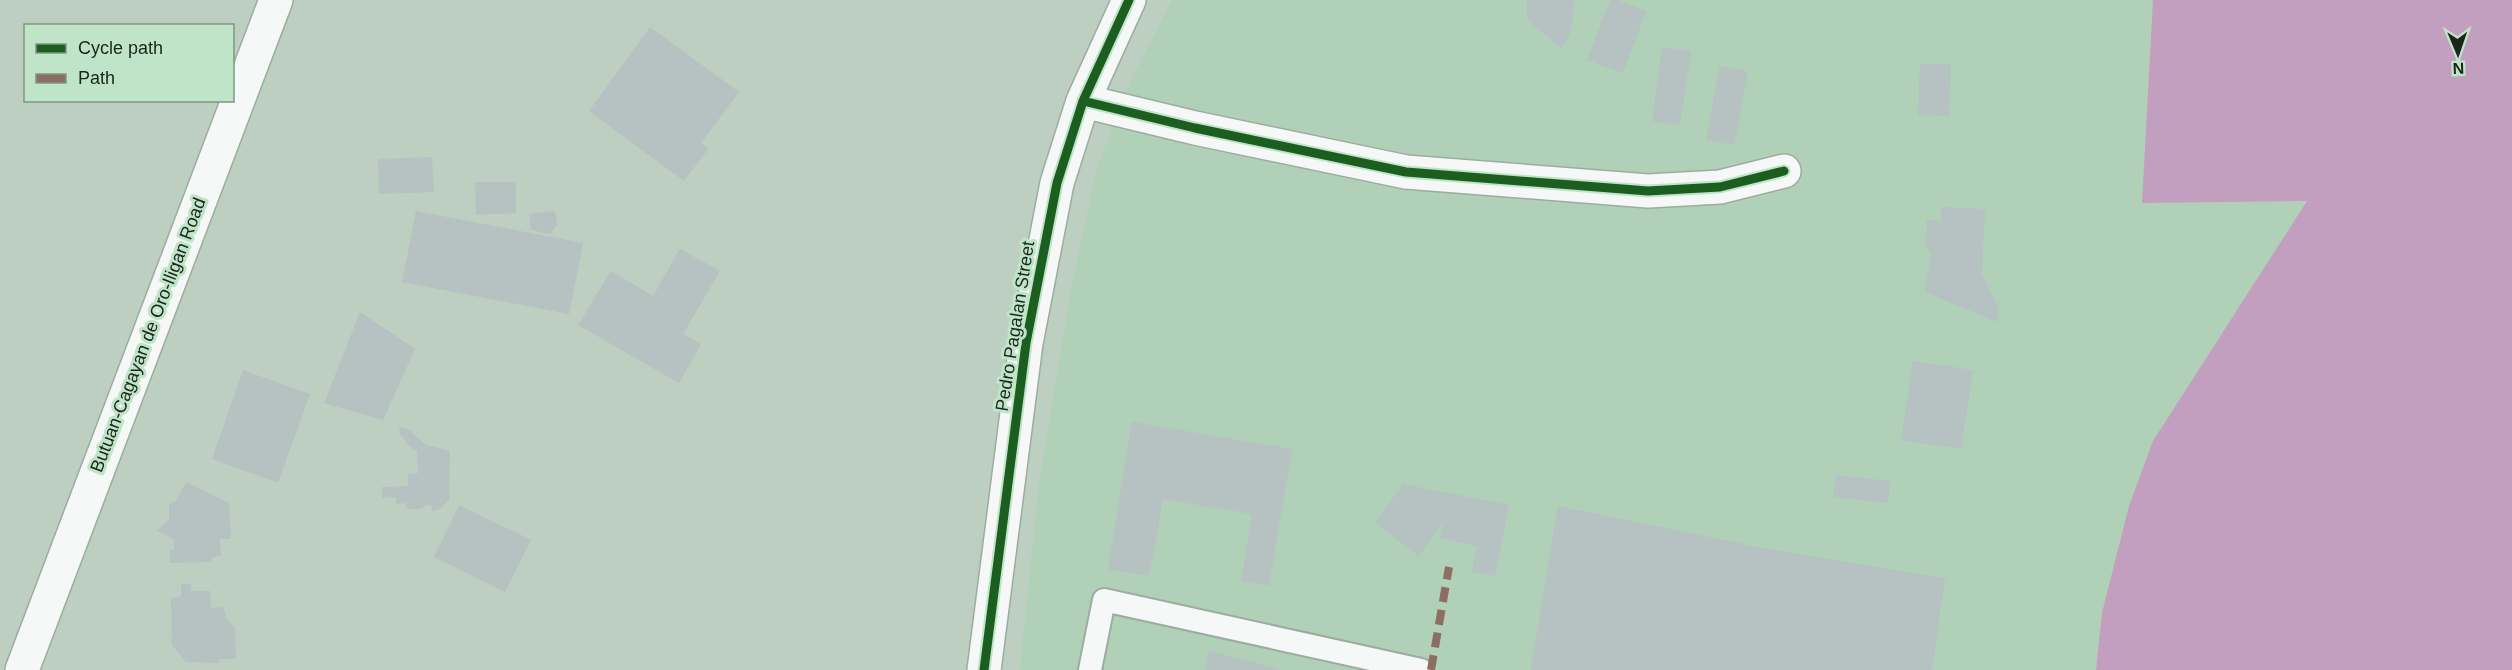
<svg xmlns="http://www.w3.org/2000/svg" width="2512" height="670" font-family="Helvetica,sans-serif">
<style>
.built{fill:#b0d0b7}
.water{fill:#c29fbf}
.building{fill:#b6c1c1}
.lines{fill:none;stroke-linecap:round;stroke-linejoin:round}
.lane-casing{stroke:#9daca0;stroke-width:26}
.street-casing{stroke:#9daca0;stroke-width:36}
.highway-casing{stroke:#9daca0;stroke-width:36}
.lane{stroke:#f5f8f6;stroke-width:22}
.street{stroke:#f5f8f6;stroke-width:33}
.highway{stroke:#f5f8f6;stroke-width:33}
.quiet{stroke:#8d6e63;stroke-width:8;stroke-dasharray:15 8;stroke-linecap:butt}
.cycleway-casing{stroke:#c0e4c8;stroke-width:13}
.cycleway{stroke:#1b5e20;stroke-width:9}
.labels{text-anchor:middle;stroke-width:6;stroke-linejoin:round;paint-order:stroke}
.street-label{font-size:18px;fill:#18261b;stroke:#c0e4c8}
</style>
<rect width="100%" height="100%" fill="#bccfc0"/>
<!-- built -->
<path class="built" d="M1172,0h981l-11,203 165,-2 -154,240 -51,172 -6,57h-1076l18,-179 32,-197 26,-123 36,-93z"/>
<!-- water -->
<path class="water" d="M2153,0h359v670h-416l6,-57 27,-107 24,-65 154,-240 -165,2z"/>
<!-- building -->
<path class="building" d="M1527,0h47l-1,18 -4,20 -8,10 -34,-29z
M1610,0h8l28,11 -23,62 -36,-13z
M650,27l89,65 -38,51 8,5 -25,33 -95,-70z
M1662,47l29,4 -11,74 -28,-4z
M1920,64h31l-2,52 -31,-1z
M1720,66l28,6 -14,73 -28,-5z
M432,157l2,35 -55,2 -1,-35z
M475,182h41v31l-40,2z
M1941,207l44,2 -3,65 17,34 -2,14 -72,-30 6,-38 -5,-8 1,-26 14,1z
M416,211l167,32 -14,71 -167,-32z
M555,211l2,14 -7,9 -19,-4 -2,-16z
M680,249l40,22 -37,63 18,10 -22,39 -101,-58 33,-54 42,25z
M360,312l55,37 -32,71 -59,-17z
M1913,361l60,9 -12,79 -60,-9z
M243,370l67,24 -32,89 -66,-24z
M1132,422l160,27 -23,137 -28,-5 11,-67 -89,-15 -14,77 -41,-7z
M399,427l10,3 17,15 24,6 -1,49 -9,9 -8,2 -1,-6h-5l-5,4h-15l-1,-6 -9,1v-7l-14,1v-11l26,-1v-12l10,-1 -1,-22 -8,-5 -9,-12z
M1836,475l54,6 -2,22 -55,-6z
M186,482l43,21 2,36h-11l1,17 -8,1 -2,5 -41,1v-13h4v-11l-17,-8 12,-12v-15l7,-3z
M1403,484l106,21 -14,71 -23,-4 5,-26 -37,-8 3,-15 -24,33 -44,-33z
M459,505l72,35 -26,52 -71,-35z
M1558,506l205,42 182,30 -13,92h-401z
M181,584h10v7h19l1,17 12,-1 4,13 8,7 1,32h-17l-1,4 -32,-1 -14,-17 -1,-46 10,-3z
M1209,651l70,18v1h-74z"/>
<g class="lines">
<!-- lane casing -->
<g class="lane-casing">
<path id="lane" d="M1090,670l14,-70 317,70"/>
</g>
<!-- street casing -->
<g class="street-casing">
<path id="street" d="M1083,101l112,27 211,44 242,19 72,-4 64,-16
M984,670l42,-327 31,-160 26,-82 46,-101"/>
</g>
<!-- highway casing -->
<g class="highway-casing">
<path id="highway" d="M22,670l254,-670"/>
</g>
<!-- lane -->
<use href="#lane" class="lane"/>
<!-- street -->
<use href="#street" class="street"/>
<!-- highway -->
<use href="#highway" class="highway"/>
<!-- quiet -->
<path class="quiet" d="M1431,670l18,-103"/>
<!-- cycleway casing -->
<g class="cycleway-casing">
<path id="cycleway" d="M1083,101l112,27 211,44 242,19 72,-4 64,-16
M984,670l42,-327 31,-160 26,-82 46,-101"/>
</g>
<!-- cycleway -->
<use href="#cycleway" class="cycleway"/>
</g>
<g class="labels">
<!-- street labels -->
<g class="street-label">
<text transform="translate(1015 326) rotate(-81)" y="6">Pedro Pagalan Street</text>
<text transform="translate(148 335) rotate(-69)" y="6">Butuan-Cagayan de Oro-Iligan Road</text>
</g>
</g>
<!-- legend -->
<rect x="24" y="24" width="210" height="78" fill="#c0e4c8" stroke="#7d9883" stroke-width="1.5"/>
<rect x="36" y="44" width="30" height="9" fill="#1b5e20" stroke="#7d9883" stroke-width="1.5"/>
<text x="78" y="54" font-size="18" fill="#18261b">Cycle path</text>
<rect x="36" y="74" width="30" height="9" fill="#8d6e63" stroke="#7d9883" stroke-width="1.5"/>
<text x="78" y="84" font-size="18" fill="#18261b">Path</text>
<!-- north arrow -->
<g transform="translate(2458 54) rotate(178)" stroke="#c0e4c8" stroke-width="4.5" paint-order="stroke">
<path d="M0-4.5L10 22L0 15L-10 22Z" fill="#18261b"/>
<text y="-9" font-size="16" font-weight="bold" text-anchor="middle" fill="#18261b">N</text>
</g>
</svg>
